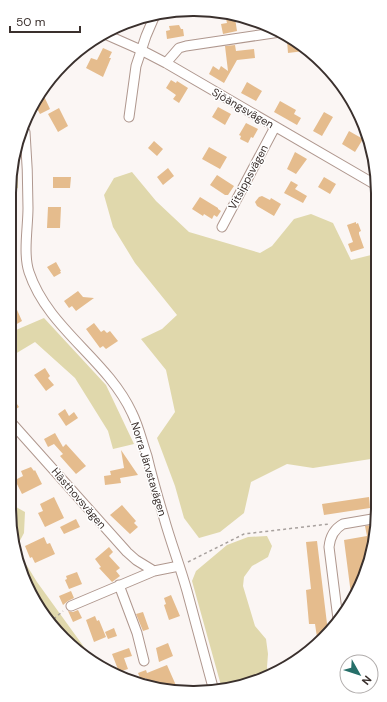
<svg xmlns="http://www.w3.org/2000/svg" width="387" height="702" font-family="'DM Sans',sans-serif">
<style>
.green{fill:#e0d8ac}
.building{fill:#e5bc8d}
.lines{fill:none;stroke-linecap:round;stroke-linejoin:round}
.minor-casing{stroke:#af978e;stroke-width:11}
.path{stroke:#a8a19e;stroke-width:1.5;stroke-dasharray:3 3;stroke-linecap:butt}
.minor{stroke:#fff;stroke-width:9}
.labels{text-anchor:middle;stroke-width:3;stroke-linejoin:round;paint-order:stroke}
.street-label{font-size:11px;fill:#3a302d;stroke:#fff}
.rim{fill:none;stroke:#3a302d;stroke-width:2}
</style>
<rect width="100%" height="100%" fill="#fbf6f4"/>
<!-- green -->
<path class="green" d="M17,156l1,32 -9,3v-9z
M132,172l24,29 33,31 71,21 12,-7 22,-27 17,-5 22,9 18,37 20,-5 6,6v197l-64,10 -26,-4 -36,18 -7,31 -24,19 -21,6 -15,-20 -9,-32 -18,-48 18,-26 -9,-42 -25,-31 21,-10 15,-14 -42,-52 -22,-36 -9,-32 10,-17z
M44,318l62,67 28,59 -21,5 -5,-18 -33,-53 -40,-36 -20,12 -6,5v-26z
M9,503l16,9 -1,21 -8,15 21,34 60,83 -6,-3 -44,-41 -28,-53z
M267,536l5,10 -4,11 -16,9 -8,11 -1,9 12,40 11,13 2,15 -1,13 2,9 -5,3 -42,10 -30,-108 4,-10 31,-26 21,-8z"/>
<!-- building -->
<path class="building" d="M235,18l2,13 -14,3 -2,-10 6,-1 -1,-4z
M179,25l2,4h2l1,7 -17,3 -1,-8 4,-1 -1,-4z
M292,40l2,1 10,10 -16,2 -1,-12z
M235,45l1,6 18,-2 1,9 -18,2 -13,23 -15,-9 4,-8 6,4 2,-4 7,5 -3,-25z
M103,48l9,4 -3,6h2l-8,19 -17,-9 5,-10 6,2z
M171,80l5,3 1,-2 11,7 -9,15 -6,-4 3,-4 -10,-7z
M247,82l15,9 -6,10 -15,-8z
M42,92l8,17 -10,5 -4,-7 2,-2 -3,-5z
M280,101l16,9 -2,4 7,4 -4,7 -23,-13z
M218,107l13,7 -6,11 -13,-8z
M59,108l9,18 -10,6 -10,-18z
M324,112l9,5 -11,19 -9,-5z
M246,123l12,6 -5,9 -2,-1 -3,6 -8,-4 1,-3 -2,-1z
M349,131l14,8 -8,13 -13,-8z
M154,141l9,8 -6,7 -9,-8z
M209,147l18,10 -7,12 -18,-10z
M295,152l12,7 -11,15 -9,-5z
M168,168l6,8 -11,9 -6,-8z
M217,175l17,11 -6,9h-3l-15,-10z
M53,177h18l-1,11h-17z
M324,177l12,7 -6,10 -12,-7z
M291,181l7,4 -3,4 12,7 -4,7 -19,-10z
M262,196l8,4 1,-2 10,6 -7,12 -17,-10 -2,-4 4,-5z
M200,197l18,11v1l3,2 -4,6 -3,-2 -2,4 -8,-5 -1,2 -11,-7z
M48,207h13l-1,21h-13z
M356,222v2l2,-1 3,8 -2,1v2l5,14 -13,4 -3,-8 5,-2 -6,-17z
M56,262l5,9h-1l1,2 -7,4 -7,-10z
M78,291l5,6 11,1 -18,13 -4,-5 -3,2 -5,-7z
M9,292l13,29 -7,4 -3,-6 -3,2z
M94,323l7,9 3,-2 3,3 3,-2 8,10 -12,8 -3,-3 -3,2 -14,-19z
M45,368l5,8 -2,2 6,7 -8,6 -12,-16z
M9,392l10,15 -6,4 -4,-6z
M65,409l4,7 5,-4 4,6 -12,8 -8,-12z
M55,433l8,14 3,-3 20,22 -10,8 -16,-18 3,-2 -9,-10 -6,3 -4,-8z
M121,450l17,25 -18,3 1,5 -16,2 -1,-9 7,-1 -1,-4 14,-3z
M31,467l3,4 1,-1 7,14 -20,10 -7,-14 8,-4 -2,-5z
M54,497l10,21 -19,9 -7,-14 5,-2 -3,-7z
M369,497l1,11 -46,7 -2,-11z
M122,505l14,16 -2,2 4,4 -8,7 -20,-19z
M76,519l4,8 -16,7 -4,-7z
M376,524l-23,77 -1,1 -8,-62 23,-4 -2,-10z
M44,537l3,7 3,-1 5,11 -20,9 -3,-6 -2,1 -5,-12z
M317,541l11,91 -10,12 -3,-20h-6l-3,-34 5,-1 -5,-47z
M109,547l4,5 -4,4 11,12 -4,3 4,5 -8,6 -13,-14 2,-1 -6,-8z
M77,572l5,12 -13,5 -4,-9 2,-1 -1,-3z
M71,591l3,7 -6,3 -5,4 -4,-9z
M171,595l9,21 -11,4 -5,-15 2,-1 -2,-6z
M78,610l4,8 -9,4 -5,-11 5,1z
M143,612l6,17 -6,2 -7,-17z
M95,616l2,5 2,-1 7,17 -12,5 -8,-22z
M114,628l3,8 -9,3 -3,-7z
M168,643l5,13 -14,6 -3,-14z
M129,648l3,8 -8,2 4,11 -9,3 -7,-18z
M167,665l11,25 -29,-3 -3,-9 -5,2 -3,-7 8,-3 1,3z"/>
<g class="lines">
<!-- minor casing -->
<g class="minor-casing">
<path id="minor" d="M107,35l34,15 25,13 210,122
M166,63l13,-15 7,-2 94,-14
M129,117l7,-51 10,-30 9,-21
M25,132c2,25 3,50 3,76 0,19 -5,46 1,64 19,57 78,87 103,141 7,14 10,29 15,43 5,21 11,42 17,62 7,25 16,48 23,73 9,33 18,66 27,100
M222,227l53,-100
M9,420l118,132 9,8 18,11 25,-5
M119,585l18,48 7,28
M71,606l83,-35
M338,619l-9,-72c1,-10 5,-18 14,-23l35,-6"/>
</g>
<!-- path -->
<path class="path" d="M188,562l56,-28 85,-10
M49,623l14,-12"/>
<!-- minor -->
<use href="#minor" class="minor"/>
</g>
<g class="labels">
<!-- street labels -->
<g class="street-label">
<text transform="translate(243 108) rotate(30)" y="4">Sjöängsvägen</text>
<text transform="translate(248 177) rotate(-62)" y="4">Vitsippsvägen</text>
<text transform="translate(149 469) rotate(73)" y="4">Norra Järvstavägen</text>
<text transform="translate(79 498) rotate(49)" y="4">Hästhovsvägen</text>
</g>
</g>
<!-- crop -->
<path d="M0 0H387V702H0ZM193 16H194A177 177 0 0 1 371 193V509A177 177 0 0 1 194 686H193A177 177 0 0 1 16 509V193A177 177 0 0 1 193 16Z" fill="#fff" fill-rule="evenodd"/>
<path class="rim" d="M193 16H194A177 177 0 0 1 371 193V509A177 177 0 0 1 194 686H193A177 177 0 0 1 16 509V193A177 177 0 0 1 193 16Z"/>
<!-- north arrow -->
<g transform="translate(359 674) rotate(129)"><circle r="19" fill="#ffffff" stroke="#b0acab"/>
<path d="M0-3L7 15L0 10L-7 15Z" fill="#266f69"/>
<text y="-6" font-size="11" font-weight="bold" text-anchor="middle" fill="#3a302d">N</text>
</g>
<!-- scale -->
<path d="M10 26v6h70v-6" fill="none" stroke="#3a302d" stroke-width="2"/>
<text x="16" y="26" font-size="12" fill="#3a302d" stroke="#ffffff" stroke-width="3" paint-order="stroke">50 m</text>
</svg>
